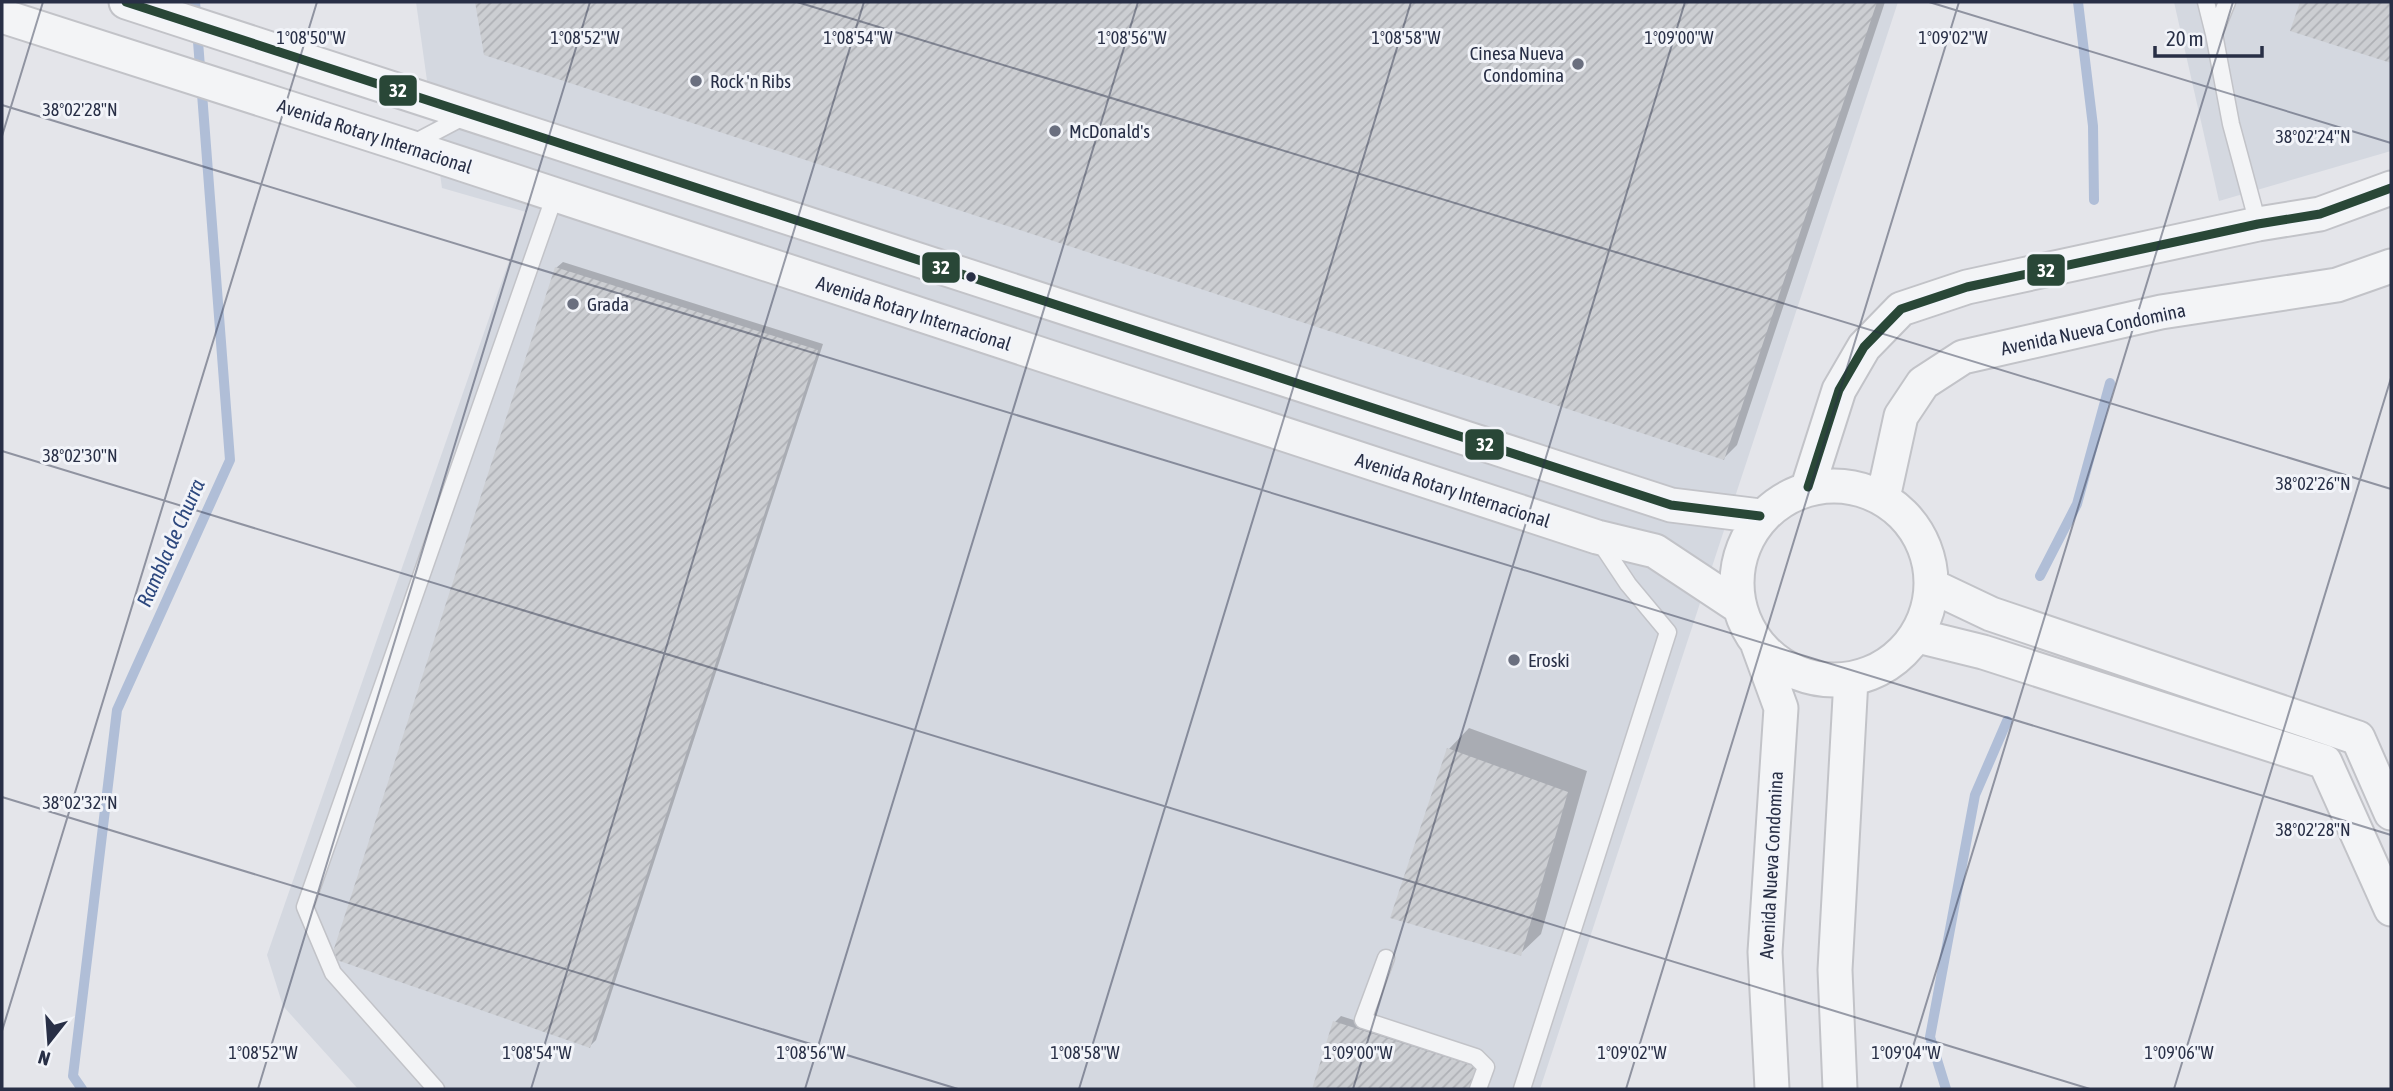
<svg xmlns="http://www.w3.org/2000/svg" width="2393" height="1091" font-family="'Asap Condensed',sans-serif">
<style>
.built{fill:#d4d8e0}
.shadow{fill:#0003}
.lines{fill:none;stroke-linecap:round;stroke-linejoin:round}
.stream{stroke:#b0bed7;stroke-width:10}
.building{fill:url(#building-hatch)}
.lane-casing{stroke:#c2c3c8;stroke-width:19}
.street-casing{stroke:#c2c3c8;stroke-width:37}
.lane{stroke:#f3f4f6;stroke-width:16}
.street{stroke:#f3f4f6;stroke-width:33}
.bus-1-casing{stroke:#f2f4f9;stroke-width:14}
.bus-1{stroke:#294737;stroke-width:9}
.ticks{fill:none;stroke:#282f46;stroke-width:2;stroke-opacity:0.45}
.poi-dot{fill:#6a6f7f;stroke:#f2f4f9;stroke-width:2.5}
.bus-dot{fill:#282f46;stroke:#f2f4f9;stroke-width:2.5}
.labels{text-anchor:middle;stroke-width:6;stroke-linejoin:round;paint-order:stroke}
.poi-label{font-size:19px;fill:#282f46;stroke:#f2f4f9;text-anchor:start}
.street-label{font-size:19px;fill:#282f46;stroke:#f2f4f9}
.water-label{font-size:21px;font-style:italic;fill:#2d487e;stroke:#f2f4f9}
.ticks-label{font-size:18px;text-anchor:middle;fill:#282f46;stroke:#f2f4f9;stroke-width:6;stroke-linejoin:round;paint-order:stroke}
.line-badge{stroke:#f2f4f9;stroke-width:2.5}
.badge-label{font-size:19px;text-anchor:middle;font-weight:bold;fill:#fff}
</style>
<defs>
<pattern id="building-hatch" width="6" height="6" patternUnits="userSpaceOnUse" patternTransform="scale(1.75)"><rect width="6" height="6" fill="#ccced2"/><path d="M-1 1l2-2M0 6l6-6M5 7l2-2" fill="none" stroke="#afb1b6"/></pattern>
</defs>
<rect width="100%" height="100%" fill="#e4e5ea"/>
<!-- built -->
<path class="built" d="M416,2h1482l-358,1087h-1182l-75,-83 -16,-51 259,-743 -84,-24z
M2174,2h217v149l-172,50z"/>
<!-- shadow -->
<path class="shadow" d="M477,2h1408l-148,443 -13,13 -1238,-405z
M2302,2h89v59l-98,-31z
M563,262l260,82 -227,696 -6,6 -34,-778z
M1469,728l118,43 -46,163 -21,20 -71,-205z
M1341,1016l141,45 -9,28h-159l21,-67z"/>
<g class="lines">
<!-- stream -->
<path class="stream" d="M2078,2l15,124 1,74
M2040,576l37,-72 33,-121
M82,1089l-9,-13 44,-366 113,-250 -35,-458
M1946,1089l-16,-52 45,-242 32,-74"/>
</g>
<!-- building -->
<path class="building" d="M475,2h1402l-153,458 -1240,-405z
M2300,2h91v61l-101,-32z
M555,267l263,83 -228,698 -259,-90z
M1447,748l121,44 -47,164 -131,-38z
M1333,1021l144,46 -7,22h-158z"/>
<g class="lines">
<!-- lane casing -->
<g class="lane-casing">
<path id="lane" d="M2206,2l8,32
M2227,2l-13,32 17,90 27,100
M410,145l57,-30
M1386,958l-23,62 113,37 10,10 -8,22
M436,1089l-103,-116 -28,-66 250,-712
M1522,1089l146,-457 -40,-48 -30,-45"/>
</g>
<!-- street casing -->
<g class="street-casing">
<path id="street" d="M126,2l1545,503 89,11
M2,16l405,130 1190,391 58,14 83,55
M1737 583a97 97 0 1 1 194 0a97 97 0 1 1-194 0Z
M1808,487l31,-97 25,-43 37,-38 66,-22 291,-63 62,-10 71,-26
M1883,498l18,-82 22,-33 40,-26 198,-45 176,-27 54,-19
M1932,586l59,28 367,124 33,75
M1918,636l65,16 342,110 66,147
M1758,645l23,63 -16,244 7,137
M1840,1089l-5,-119 16,-291"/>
</g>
<!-- lane -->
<use href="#lane" class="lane"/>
<!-- street -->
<use href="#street" class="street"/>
<!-- bus-1 casing -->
<g class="bus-1-casing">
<path id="bus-1" d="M126,2l1545,503 89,11
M1808,487l31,-97 25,-43 37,-38 66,-22 291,-63 62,-10 71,-26"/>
</g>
<!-- bus-1 -->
<use href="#bus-1" class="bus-1"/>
</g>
<!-- ticks -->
<path class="ticks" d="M797,2l1594,487M1929,2l462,141M2,105l2389,730M2,136l41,-134M2,451l2088,638M2,797l956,292M2,1031l315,-1029M258,1089l332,-1087M531,1089l333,-1087M805,1089l333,-1087M1079,1089l332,-1087M1353,1089l332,-1087M1626,1089l333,-1087M1900,1089l333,-1087M2174,1089l217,-711"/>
<!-- markers -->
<g class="poi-dot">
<circle cx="1578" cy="64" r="7"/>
<circle cx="696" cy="81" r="7"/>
<circle cx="1055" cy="131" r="7"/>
<circle cx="573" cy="304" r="7"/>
<circle cx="1514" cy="660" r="7"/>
</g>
<circle class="bus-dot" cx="971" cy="277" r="6"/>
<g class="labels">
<!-- poi labels -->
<g class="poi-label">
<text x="1564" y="60" text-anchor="end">Cinesa Nueva<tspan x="1564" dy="22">Condomina</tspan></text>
<text x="710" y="88">Rock 'n Ribs</text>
<text x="1069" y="138">McDonald's</text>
<text x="587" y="311">Grada</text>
<text x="1528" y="667">Eroski</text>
</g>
<!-- street labels -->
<g class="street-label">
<text transform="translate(375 136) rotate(18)" y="7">Avenida Rotary Internacional</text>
<text transform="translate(914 313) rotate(18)" y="7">Avenida Rotary Internacional</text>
<text transform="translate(2093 329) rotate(-12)" y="7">Avenida Nueva Condomina</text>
<text transform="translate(1453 490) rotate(18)" y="7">Avenida Rotary Internacional</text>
<text transform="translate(1771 865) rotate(-87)" y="7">Avenida Nueva Condomina</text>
</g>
<!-- water labels -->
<g class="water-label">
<text transform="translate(171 543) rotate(-66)" y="7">Rambla de Churra</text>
</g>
</g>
<g class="ticks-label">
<text x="311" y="44">1°08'50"W</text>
<text x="585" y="44">1°08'52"W</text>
<text x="858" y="44">1°08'54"W</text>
<text x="1132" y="44">1°08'56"W</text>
<text x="1406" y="44">1°08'58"W</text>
<text x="1679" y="44">1°09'00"W</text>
<text x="1953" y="44">1°09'02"W</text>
<text x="80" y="116">38°02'28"N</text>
<text x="2313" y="143">38°02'24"N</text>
<text x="80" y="462">38°02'30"N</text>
<text x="2313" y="490">38°02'26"N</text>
<text x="80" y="809">38°02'32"N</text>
<text x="2313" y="836">38°02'28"N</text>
<text x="263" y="1059">1°08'52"W</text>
<text x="537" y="1059">1°08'54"W</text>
<text x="811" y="1059">1°08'56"W</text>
<text x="1085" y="1059">1°08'58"W</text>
<text x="1358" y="1059">1°09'00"W</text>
<text x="1632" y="1059">1°09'02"W</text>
<text x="1906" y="1059">1°09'04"W</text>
<text x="2179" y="1059">1°09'06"W</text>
</g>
<g class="line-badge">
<rect x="378" y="74" width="40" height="33" rx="7" fill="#294737"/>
<rect x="921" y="251" width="40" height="33" rx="7" fill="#294737"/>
<rect x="2026" y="253" width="40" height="34" rx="7" fill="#294737"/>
<rect x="1464" y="428" width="41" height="33" rx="7" fill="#294737"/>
</g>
<g class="badge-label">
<text x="398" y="97">32</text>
<text x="941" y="274">32</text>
<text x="2046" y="277">32</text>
<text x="1485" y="451">32</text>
</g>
<!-- border -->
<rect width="2393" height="1091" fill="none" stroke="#282f46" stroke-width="7"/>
<!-- north arrow -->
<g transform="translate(49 1042) rotate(197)" stroke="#f2f4f9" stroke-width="5" paint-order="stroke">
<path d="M0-5L12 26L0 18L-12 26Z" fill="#282f46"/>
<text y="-10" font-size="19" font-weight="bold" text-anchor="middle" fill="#282f46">N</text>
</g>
<!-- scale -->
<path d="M2155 46v10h107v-10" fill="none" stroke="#282f46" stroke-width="3.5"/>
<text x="2166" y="46" font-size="21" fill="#282f46" stroke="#f2f4f9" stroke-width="5" paint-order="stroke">20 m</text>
</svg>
